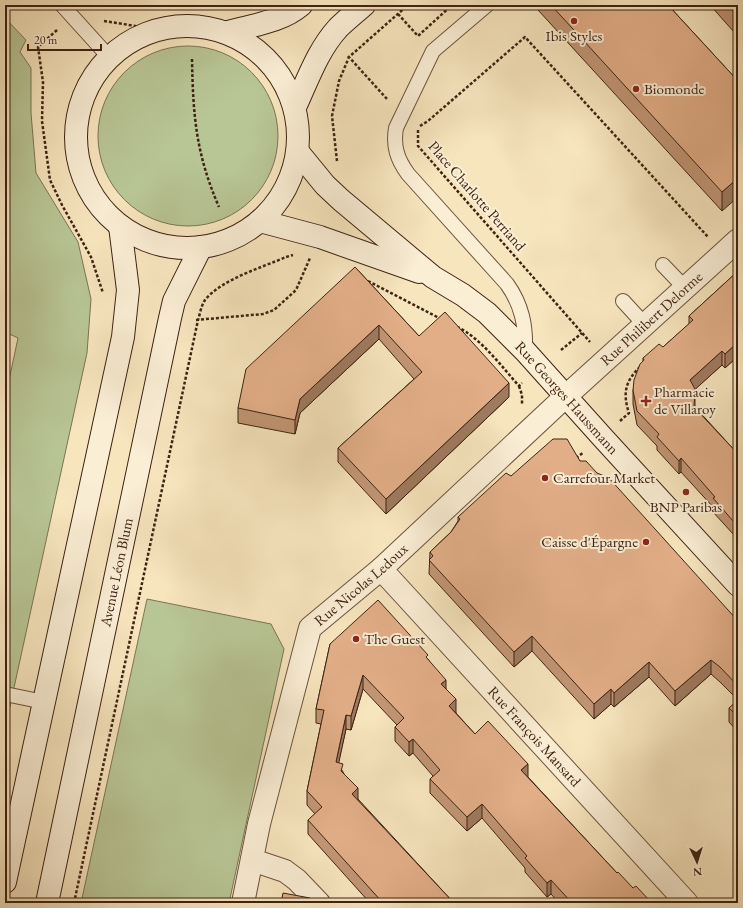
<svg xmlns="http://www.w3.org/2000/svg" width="743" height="908" font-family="'EB Garamond',serif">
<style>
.green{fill:#b8c595;stroke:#7b7454}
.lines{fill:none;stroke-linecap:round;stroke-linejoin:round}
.lane-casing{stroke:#6c533e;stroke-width:16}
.street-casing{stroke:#6c533e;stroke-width:24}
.secondary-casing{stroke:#3e2213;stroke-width:24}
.path{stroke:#3e2213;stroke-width:2.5;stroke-dasharray:3 2;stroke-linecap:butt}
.lane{stroke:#faeed5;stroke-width:14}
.street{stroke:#faeed5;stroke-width:22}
.secondary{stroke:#faeed5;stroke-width:22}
.wall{fill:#c29675;stroke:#3e2213}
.shaded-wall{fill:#9e7a5f;stroke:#3e2213}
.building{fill:#e2ae88;stroke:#3e2213}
.poi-dot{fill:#8f2418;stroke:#faeed5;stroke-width:1.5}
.labels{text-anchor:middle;stroke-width:4;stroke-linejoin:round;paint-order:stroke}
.poi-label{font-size:15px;fill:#3e2213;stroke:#faeed5;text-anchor:start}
.street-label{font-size:15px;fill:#3e2213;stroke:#faeed5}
</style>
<rect width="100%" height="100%" fill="#f7e5be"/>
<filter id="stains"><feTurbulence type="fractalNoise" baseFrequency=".005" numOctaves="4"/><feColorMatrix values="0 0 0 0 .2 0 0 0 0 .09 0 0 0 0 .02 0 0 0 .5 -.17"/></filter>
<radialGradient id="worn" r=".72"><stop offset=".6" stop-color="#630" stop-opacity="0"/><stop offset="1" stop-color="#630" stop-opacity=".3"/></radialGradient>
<!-- green -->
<path class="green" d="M5,18l21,22 -6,12 11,16v45l5,60 42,69 13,57 -4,54 -82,376v-330l13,-61 -13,-6 2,-84h-2z
M98 136a90 90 0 1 1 180 0a90 90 0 1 1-180 0Z
M147,599l124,25 13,25 -55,254h-148z"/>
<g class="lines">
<!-- lane casing -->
<g class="lane-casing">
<path id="lane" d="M62,5l47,52
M487,5l-54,46 -37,77c-3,18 1,31 12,46l99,110c15,21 19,42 18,67
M663,265l22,23
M623,301l22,24
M5,694l39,8"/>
</g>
<!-- street casing -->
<g class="street-casing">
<g id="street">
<path id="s1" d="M381,569l306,334"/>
<path d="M252,860l33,11 12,9 22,23"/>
<path id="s2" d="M243,903l16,-79 51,-196 71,-59 184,-172 173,-157"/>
</g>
</g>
<!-- secondary casing -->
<g class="secondary-casing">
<g id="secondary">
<circle cx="187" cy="137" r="111"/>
<path d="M228,32c25,-7 53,-10 73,-27"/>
<path d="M296,105c12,-26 22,-55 42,-77 8,-8 17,-15 26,-23"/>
<path id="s3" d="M298,152l27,33 16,15 92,77 30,18 24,18 38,38 79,88 134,146"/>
<path d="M260,221l60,16 99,35"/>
<path d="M5,882l118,-545 5,-47 -8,-64"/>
<path id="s4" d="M47,903l123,-585 4,-17 27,-54"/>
</g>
</g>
<!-- path -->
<path class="path" d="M398,14l20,22 34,-31
M104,21l57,9
M57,30l-19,17 5,35 -1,39 8,59 12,25 29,52 12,36
M348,56l39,43
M192,59c1,57 4,95 27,148
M420,126l8,-5 97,-84 183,200
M418,130v16l172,196
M337,161l-5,-45 7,-35 10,-24 59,-52
M368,281l73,38
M196,320l67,-6 11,-4 22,-20 14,-32
M457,327c23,10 45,40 62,59l3,-3
M561,350l21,-17
M519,386l3,9v9
M620,421l9,-8c-7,-21 -3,-33 12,-47
M576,458l8,-6
M74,903l124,-583c2,-6 3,-14 7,-20 17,-21 56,-32 81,-43l7,-2"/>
<!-- lane -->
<use href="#lane" class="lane"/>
<!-- street -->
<use href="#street" class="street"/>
<!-- secondary -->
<use href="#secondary" class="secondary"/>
</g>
<!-- wall -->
<path class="wall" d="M538,5h130l70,76 -16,130 -184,-201z
M710,5h28l-4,27z
M355,267l64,69 90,61 -123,117 -48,-52v-14l76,-69 -35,-40 -79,74 -5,21 -57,-11v-15z
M738,271v86h-1l-12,11 -3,-3 -27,24v18l43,47v81l-2,-2 -2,2 -21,-23v-5l-32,-35 -2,2 -22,-24v-4l-20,-21 -4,-21v-14l10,-29v-3l20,-11 26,-23v-8z
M580,461l17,12 141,148v111l-9,-10v-14l9,-8 -18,-18 -9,-8 -36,32 -26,-29 -35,30 -3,-3 -17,15 -62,-68 -18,16 -85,-93 1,-22 21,-20 7,-11v-4l53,-41z
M330,644l98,15 18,30 10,24 19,21 53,43 89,96 16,15 17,15h-91l-8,-9 -4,3 -22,-25v-4l-43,-50 -15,13 -37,-38v-14l3,-3 -20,-23 -4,3 -14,-15v-14l2,-2 -34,-36 -12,41 -5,-1 -8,34 20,36 96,104h-84l-62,-69v-14l7,-6 -8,-9v-14l14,-67 -5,-1v-14z"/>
<!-- shaded-wall -->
<path class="shaded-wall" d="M738,8v20l-4,4v-20z
M738,178v19l-16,14v-19z
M379,325v14l-79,74 -5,21v-14l5,-21z
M737,343v14l-12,11v-14z
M722,351v14l-32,29v-14z
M509,383v14l-123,117v-15z
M681,458v14l-2,2v-13z
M736,519v14l-2,2v-13z
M532,636v15l-18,16v-15z
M711,660v14l-36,32v-15z
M649,662v15l-35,30v-14z
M363,675v14l-12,41v-14z
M446,680v14l-5,-10z
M611,689v15l-17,15v-15z
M456,699v14l-7,-7z
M346,715v14l-10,47v-14z
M413,739v14l-4,3v-14z
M528,764v14l-7,-8z
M358,788v14l-6,-8z
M482,804v14l-15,13v-14z
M551,880v14l-4,3v-14z"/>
<!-- building -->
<path class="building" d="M551,5h117l70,76v97l-16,14z
M727,5h11v3l-4,4z
M355,267l64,69 26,-24 64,71 -123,116 -48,-51 84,-76 -43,-47 -79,74 -5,21 -57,-12 8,-39z
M738,271v72h-1l-12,11 -3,-3 -32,29 5,9 -1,18 44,47v67l-2,-2 -2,3 -21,-24 2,-1 -34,-39 -2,3 -22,-24 2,-3 -22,-23 -4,-21 1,-10 6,-16 4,-4 -1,-2 16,-14 4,3 30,-27 -4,-4z
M553,439h14l13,22h6l11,12 12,5 129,143v65l-18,-19 -9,-7 -36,31 -26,-29 -35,31 -3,-4 -17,15 -62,-68 -18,16 -85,-92 4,-4 -3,-4 21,-20 9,-13 -2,-2 48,-44 5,3z
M378,600l50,55 -2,2 20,23 -5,4 15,15 -7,7 26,28 13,-13 40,43 -7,6 96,103 1,-1 15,16 3,-2 14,15 -2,2h-76l-21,-23 -4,3 -22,-25 2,-2 -45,-52 -15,13 -37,-38 10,-9 -27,-31 -4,3 -14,-15 9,-9 -41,-43 -12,41 -5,-1 -10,47 7,2 -2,7 17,17 -6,6 102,109h-71l-75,-83 14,-13 -15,-16 17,-81 -8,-1 14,-65z
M738,700v17l-9,-9z
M283,893l27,5 -2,5h-27z"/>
<!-- markers -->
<g class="poi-dot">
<circle cx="574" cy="21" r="4"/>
<circle cx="636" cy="89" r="4"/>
<path d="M644 395h4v4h4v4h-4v4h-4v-4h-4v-4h4z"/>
<circle cx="545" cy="478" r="4"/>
<circle cx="686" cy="492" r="4"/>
<circle cx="646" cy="542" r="4"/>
<circle cx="356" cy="639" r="4"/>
</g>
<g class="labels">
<!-- poi labels -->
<g class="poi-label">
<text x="574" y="41" text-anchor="middle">Ibis Styles</text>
<text x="644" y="94">Biomonde</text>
<text x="654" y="397">Pharmacie<tspan x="654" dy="17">de Villaroy</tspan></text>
<text x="553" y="483">Carrefour Market</text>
<text x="686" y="512" text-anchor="middle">BNP Paribas</text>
<text x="638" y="547" text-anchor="end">Caisse d'Épargne</text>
<text x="364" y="644">The Guest</text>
</g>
<!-- street labels -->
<g class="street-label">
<text transform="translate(477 196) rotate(49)" y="5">Place Charlotte Perriand</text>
<text dy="5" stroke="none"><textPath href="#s2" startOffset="744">Rue Philibert Delorme</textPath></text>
<text dy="5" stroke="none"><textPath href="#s3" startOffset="366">Rue Georges Haussmann</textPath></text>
<text dy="5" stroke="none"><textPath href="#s4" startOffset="338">Avenue Léon Blum</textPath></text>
<text dy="5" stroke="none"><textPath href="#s2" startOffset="350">Rue Nicolas Ledoux</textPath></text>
<text dy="5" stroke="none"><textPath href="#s1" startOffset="227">Rue François Mansard</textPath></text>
</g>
</g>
<!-- margin -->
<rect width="743" height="908" fill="none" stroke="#f7e5be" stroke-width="20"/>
<rect x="6" y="6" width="731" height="896" fill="none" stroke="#3e2213" stroke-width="2"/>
<rect x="10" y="10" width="723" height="888" fill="none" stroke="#3e2213"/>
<!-- north arrow -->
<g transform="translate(697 862) rotate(176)" stroke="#faeed5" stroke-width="3" paint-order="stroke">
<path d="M0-3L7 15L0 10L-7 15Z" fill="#3e2213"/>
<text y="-6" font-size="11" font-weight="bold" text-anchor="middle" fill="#3e2213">N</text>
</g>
<!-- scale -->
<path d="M28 44v6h73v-6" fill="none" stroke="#3e2213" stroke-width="2"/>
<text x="34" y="44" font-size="12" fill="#3e2213" stroke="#faeed5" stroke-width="3" paint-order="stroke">20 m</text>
<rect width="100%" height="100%" filter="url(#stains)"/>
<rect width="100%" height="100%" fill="url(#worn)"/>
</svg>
